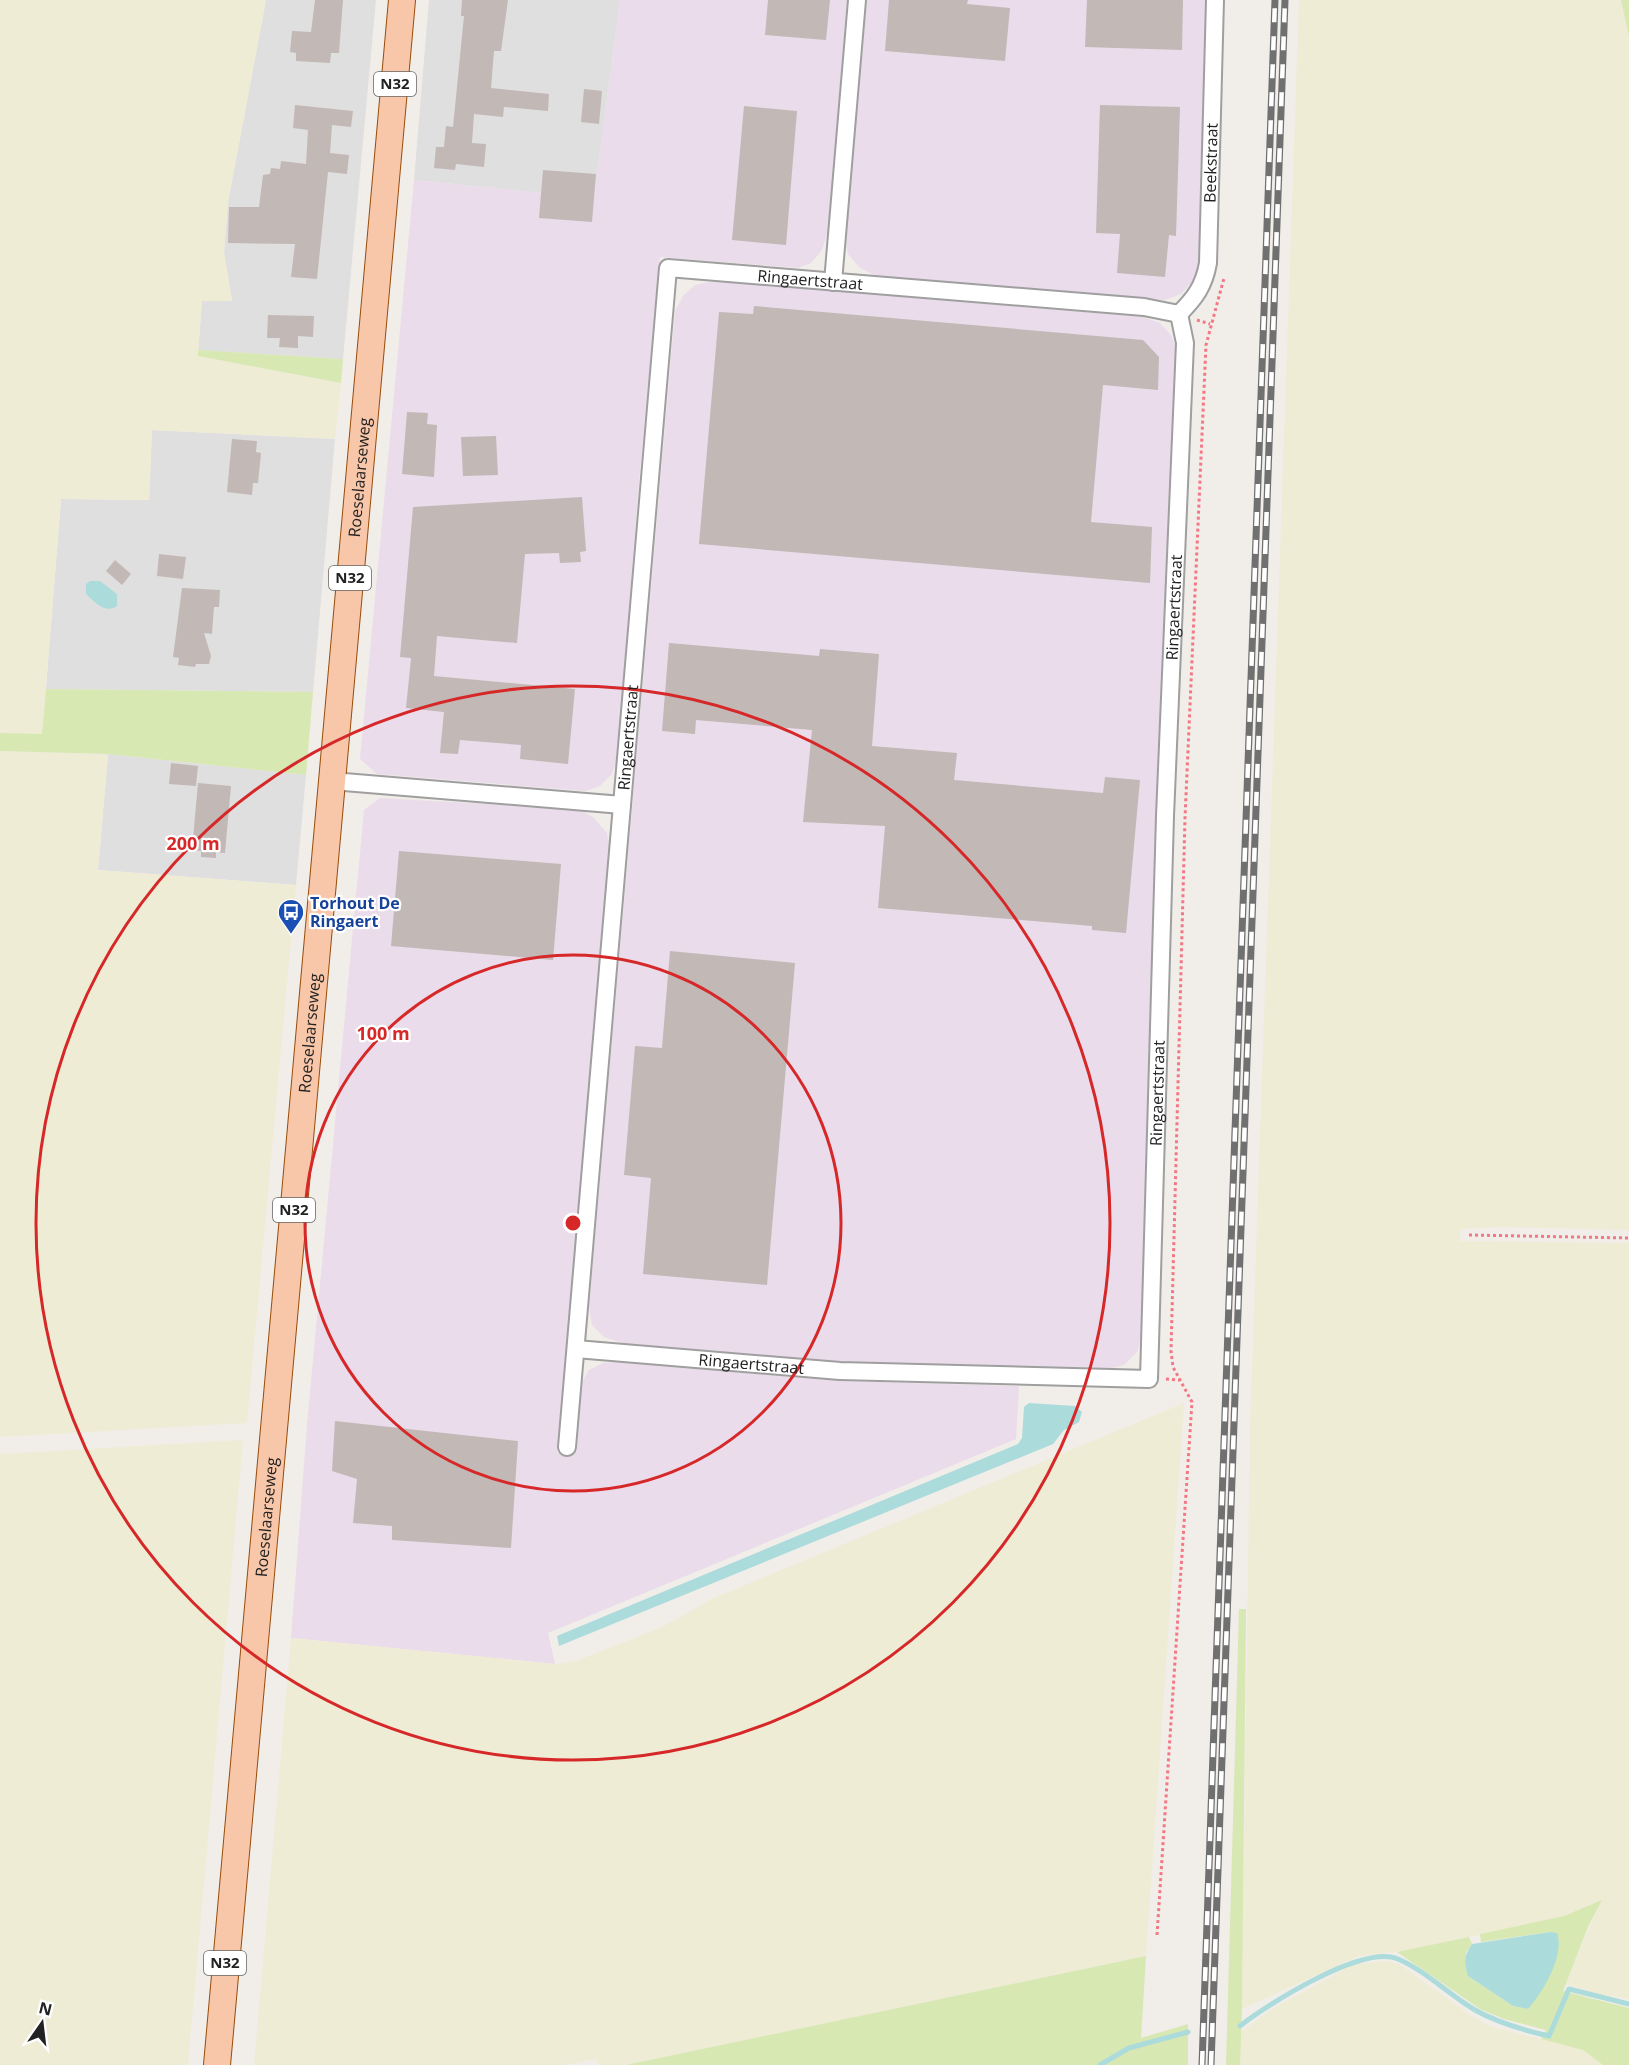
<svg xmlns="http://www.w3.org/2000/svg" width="1629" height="2065" font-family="'Open Sans',sans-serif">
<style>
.residential{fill:#e0dfdf}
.industrial{fill:#eadcea}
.farmland{fill:#efecd6}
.grass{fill:#d7e8b3}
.water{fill:#acdbdc}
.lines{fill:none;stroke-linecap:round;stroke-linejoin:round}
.stream{stroke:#acdbdc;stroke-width:5}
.building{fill:#c2b8b6}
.minor-casing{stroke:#9f9f9f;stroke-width:20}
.primary-casing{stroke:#984c08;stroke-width:28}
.path{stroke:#f47884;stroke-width:3;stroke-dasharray:3 3;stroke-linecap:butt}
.minor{stroke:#fff;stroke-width:16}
.primary{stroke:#f8c6a8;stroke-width:26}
.rail-casing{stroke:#707070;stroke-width:7}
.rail{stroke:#fff;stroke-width:4.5;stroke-dasharray:14;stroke-linecap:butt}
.ring{fill:none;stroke:#d62828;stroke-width:3}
.labels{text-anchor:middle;stroke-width:4.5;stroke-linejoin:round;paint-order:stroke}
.shield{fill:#fff;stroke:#646464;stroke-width:1.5}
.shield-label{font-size:15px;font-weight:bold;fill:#222}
.street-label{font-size:16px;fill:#222;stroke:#fff}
.transit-label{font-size:16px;font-weight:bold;fill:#164399;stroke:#fff;text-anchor:start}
.centre{fill:#d62828;stroke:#fff;stroke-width:3}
.ring-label{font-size:18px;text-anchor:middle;font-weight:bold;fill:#d62828;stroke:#fff;stroke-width:4.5;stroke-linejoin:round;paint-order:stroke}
</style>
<rect width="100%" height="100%" fill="#f1ede9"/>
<!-- residential -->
<path class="residential" d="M266,0h110l-33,359 -145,-9 4,-49h30l-8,-49 4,-50z
M429,0h191l-26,198 -180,-18z
M152,430l183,9 -22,253 -267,-3 15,-190 88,1z
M108,754l198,21 -10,110 -198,-15z"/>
<!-- industrial -->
<path class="industrial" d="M620,0h227l-19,231 -6,19 -11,13 -13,5 -138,-11 -21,224 -22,279 -5,14 -12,12 -15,5 -208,-17 -17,-15 54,-579 180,18z
M867,0h340l-8,263 -5,17 -13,14 -16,6 -288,-24 -17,-8 -12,-14 -3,-16z
M715,281l428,36 17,6 11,12 6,17 -35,982 -5,18 -13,13 -21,5 -261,-8 -220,-19 -18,-6 -12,-12 -3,-18 86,-996 8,-15 12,-11z
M380,798l199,11 15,9 13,15 3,18 -53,602 18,1 6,-70 8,-14 14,-7 16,-1 220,19 180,5 -3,53 -468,194 7,31 -264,-26 16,-213 57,-615z"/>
<!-- farmland -->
<path class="farmland" d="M0,0h266l-38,202 -4,50 8,49h-30l-4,54 143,28 -6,56 -183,-9 -3,70 -88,-1 -19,236 -42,-2z
M1299,0h322l8,36v1194l-130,-3 -38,2 -2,12 170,2v756l-28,-4 -36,-11 36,-83 -37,15 -158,35 -47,5 -117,53 8,-584z
M0,751l108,3 -10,116 198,15 -49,538 -247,14z
M1184,1403l-38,553 -520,109h-27l-4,-6 -30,6h-311l37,-427 264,26 21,-3 84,-33 54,-30z
M243,1440l-55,625h-188v-611z
M1388,1961l11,3 73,52 18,10 93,24 20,15h-363l-1,-32 33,-24 82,-45z"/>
<!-- grass -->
<path class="grass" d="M1621,0h8v36z
M198,350l145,9 -2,24 -143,-27z
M46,689l267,3 -7,83 -198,-21 -108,-3v-18l42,1z
M1239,1609h7l-4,400 -2,56h-14z
M1602,1900l-14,27 -25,64 66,17v57h-26l-20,-15 -42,-11 5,-9 -42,-11 -24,-10 -83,-57 72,-15 3,7 -6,8 2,24 45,30 15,3 23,-77 -70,10 -1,-8 84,-18z
M1146,1956l-5,82 47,-14v41h-562z"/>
<!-- water -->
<path class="water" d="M90,581h10l17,13v12c-13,8 -22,-4 -31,-12v-10z
M1029,1403l46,3 7,6 -3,10 -15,8 -11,14 -494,202 -2,-10 461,-192 4,-6 2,-31z
M1551,1932l6,1c8,23 -14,59 -29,76l-15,-3 -45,-30c-4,-13 -4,-21 4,-32z"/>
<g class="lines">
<!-- stream -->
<path class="stream" d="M1240,2026c28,-22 123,-82 158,-67 28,12 51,36 77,51 23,13 48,20 74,26l20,-47 60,15
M1100,2065l29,-17 59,-16"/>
</g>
<!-- building -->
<path class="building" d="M315,0h28l-4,53h-8l-1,10 -34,-2v-8l-6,-1 2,-21 19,1z
M462,0h46l-7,51h-7l-3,37 58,6 -1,17 -44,-4 -1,10 -29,-3 -2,29 14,1 -2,23 -28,-3 -1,6 -21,-2 2,-21h8l2,-21 7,1 11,-111h-3z
M768,0h62l-4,40 -61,-5z
M889,0h79l-1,4 43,4 -5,53 -120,-10z
M1087,0h96l-1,50 -97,-3z
M584,89l18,2 -3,33 -18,-2z
M295,105l58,6 -2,16 -19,-2 -2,28 19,2 -2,19 -19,-2 -11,107 -26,-2 4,-33 -67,-1 1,-36h30l4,-32 7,-1 1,-6 9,1 1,-8 25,3 2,-34 -15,-2z
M1100,105l80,2 -4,129 -7,-1 -4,42 -48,-4 3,-39 -24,-1z
M744,106l53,5 -11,134 -54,-5z
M543,170l53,4 -4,48 -53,-4z
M754,306l389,34 16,17 -1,33 -55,-5 -12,137 61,5 -2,56 -451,-39 20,-232 34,2z
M268,315l46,1 -1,21 -15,-1v12l-19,-1 1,-9h-13z
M407,412l21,1 -1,11 10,1 -3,52 -32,-3z
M496,436l2,39 -35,1 -2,-39z
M232,439l25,2 -1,11 5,1 -3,30h-5l-1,12 -25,-3z
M582,497l4,54 -6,1 1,10 -21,1 -1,-10 -34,1 -8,89 -80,-7 -3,40 141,13 -7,75 -48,-5 1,-14 -61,-5 -2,14 -18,-1 4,-41 -38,-4 5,-50 -11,-1 13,-150z
M159,554l27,3 -3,22 -26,-3z
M115,560l16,14 -9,11 -16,-14z
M182,588l38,2 -1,17h-5l-2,27 -8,-1 7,23 -2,8h-13l-1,3 -17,-2 1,-7 -6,-1z
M669,643l150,13 1,-7 59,5 -7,92 85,7 -3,27 149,13 2,-16 35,3 -14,153 -34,-3v-4l-214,-18 7,-82 -82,-4 9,-92 -116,-10 -1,14 -33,-3z
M171,763l27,3 -2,20 -27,-2z
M198,783l33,3 -6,67 -9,-1v6l-15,-1v-6l-9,-1z
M399,851l162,13 -8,96 -162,-14z
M670,951l125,12 -28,322 -124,-11 8,-96 -27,-3 11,-129 27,2z
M335,1421l183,20 -7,107 -119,-8v-14l-39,-3 4,-44 -25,-8z"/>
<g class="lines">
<!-- minor casing -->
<g class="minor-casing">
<g id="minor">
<path d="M833,282l24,-282"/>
<path id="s1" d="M1179,314c16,-16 25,-28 29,-51l7,-263"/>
<path d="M332,781l290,24"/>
<path id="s2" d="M576,1349l264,22 309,8 16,-563 20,-473 -6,-29"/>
<path id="s3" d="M567,1447l101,-1179 476,39 35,7"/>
</g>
</g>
<!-- primary casing -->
<g class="primary-casing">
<g id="primary">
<path id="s4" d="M217,2065l185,-2065"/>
</g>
</g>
<!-- path -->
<path class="path" d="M1197,320l13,4
M1469,1235l160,3
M1166,1379l13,1
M1157,1935l35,-533 -19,-35 -2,-16 14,-533 21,-473 18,-67"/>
<!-- minor -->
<use href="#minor" class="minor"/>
<!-- primary -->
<use href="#primary" class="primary"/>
<!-- rail casing -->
<g class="rail-casing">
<path id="rail" d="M1202,2065l73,-2065
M1211,2065l74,-2065"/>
</g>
<!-- rail -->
<use href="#rail" class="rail"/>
</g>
<!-- distance rings -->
<g class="ring">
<circle cx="573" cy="1223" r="268"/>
<circle cx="573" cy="1223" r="537"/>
</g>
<!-- icons -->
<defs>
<g id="bus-pin" transform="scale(1.35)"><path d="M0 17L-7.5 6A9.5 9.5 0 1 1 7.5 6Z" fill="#1a4fb4" stroke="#fff"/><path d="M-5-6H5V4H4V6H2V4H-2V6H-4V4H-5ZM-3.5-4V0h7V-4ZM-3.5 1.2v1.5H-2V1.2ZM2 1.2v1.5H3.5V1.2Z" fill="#fff"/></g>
</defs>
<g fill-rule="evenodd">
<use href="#bus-pin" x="291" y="912"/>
</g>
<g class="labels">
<!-- shield labels -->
<g class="shield">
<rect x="374" y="72" width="42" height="24" rx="4.5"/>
<rect x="329" y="566" width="42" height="24" rx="4.5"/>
<rect x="273" y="1198" width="42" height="24" rx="4.5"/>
<rect x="204" y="1951" width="42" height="24" rx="4.5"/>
</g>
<g class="shield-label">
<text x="395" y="89">N32</text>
<text x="350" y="583">N32</text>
<text x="294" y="1215">N32</text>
<text x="225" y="1968">N32</text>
</g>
<!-- street labels -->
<g class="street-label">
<text dy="6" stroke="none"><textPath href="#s1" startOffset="160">Beekstraat</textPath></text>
<text dy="6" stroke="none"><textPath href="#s3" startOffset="1326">Ringaertstraat</textPath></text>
<text dy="6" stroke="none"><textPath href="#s4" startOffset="1594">Roeselaarseweg</textPath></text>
<text dy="6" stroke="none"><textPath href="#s2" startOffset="1346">Ringaertstraat</textPath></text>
<text dy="6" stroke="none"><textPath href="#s3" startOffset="712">Ringaertstraat</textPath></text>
<text dy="6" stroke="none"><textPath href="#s4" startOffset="1036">Roeselaarseweg</textPath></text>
<text dy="6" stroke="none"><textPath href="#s2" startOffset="860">Ringaertstraat</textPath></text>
<text dy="6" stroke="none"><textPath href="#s2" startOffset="176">Ringaertstraat</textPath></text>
<text dy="6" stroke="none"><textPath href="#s4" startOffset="550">Roeselaarseweg</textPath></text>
</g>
<!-- transit labels -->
<g class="transit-label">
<text x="310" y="909">Torhout De<tspan x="310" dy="18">Ringaert</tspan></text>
</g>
</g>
<circle cx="573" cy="1223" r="9" class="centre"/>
<g class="ring-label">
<text x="193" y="850">200 m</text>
<text x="383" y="1040">100 m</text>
</g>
<!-- north arrow -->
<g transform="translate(42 2023) rotate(14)" stroke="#ffffff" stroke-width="4.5" paint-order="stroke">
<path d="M0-4.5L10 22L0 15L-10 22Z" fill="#222222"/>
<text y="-9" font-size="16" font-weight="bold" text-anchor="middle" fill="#222222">N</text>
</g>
</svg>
